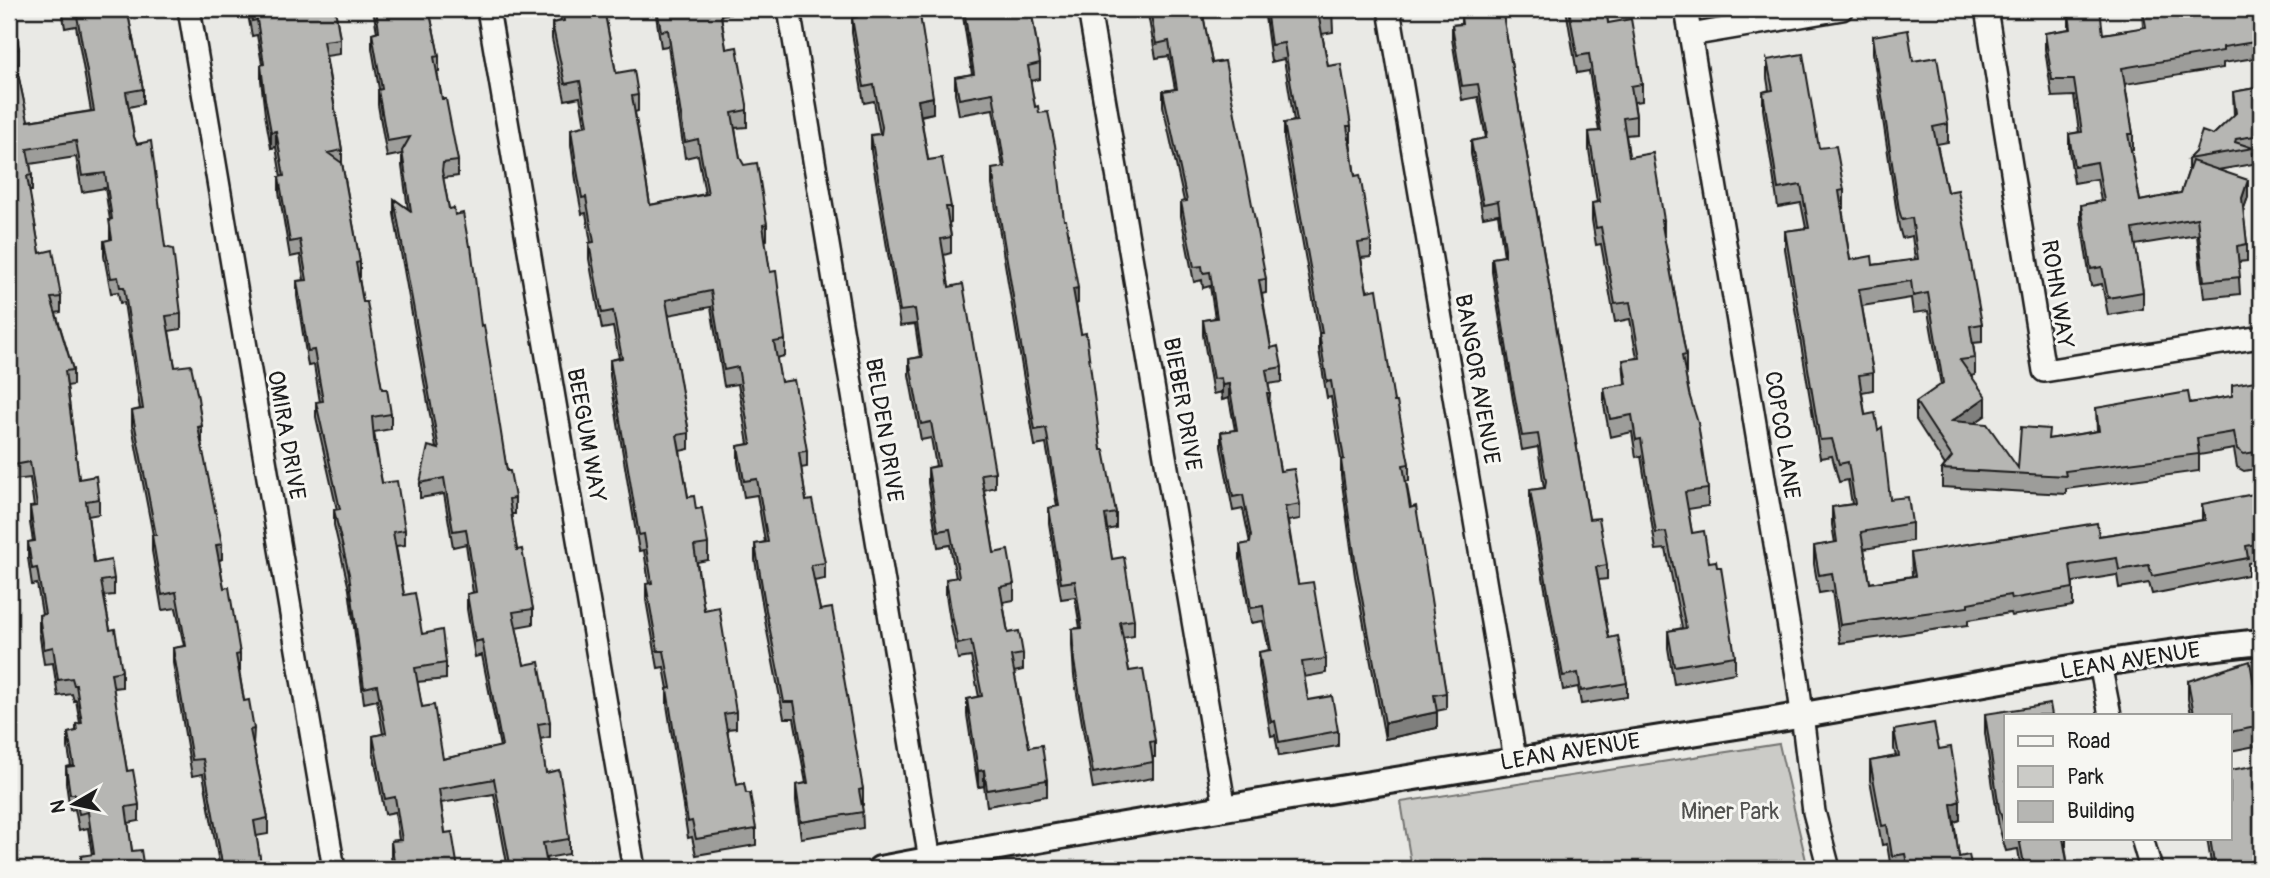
<svg xmlns="http://www.w3.org/2000/svg" width="2270" height="878" font-family="Pangolin,sans-serif">
<style>
.green{fill:#cbcbc7;stroke:#747472;stroke-width:2}
.lines{fill:none;stroke-linecap:round;stroke-linejoin:round}
.minor-casing{stroke:#1c1c1c;stroke-width:26}
.tertiary-casing{stroke:#1c1c1c;stroke-width:30}
.minor{stroke:#f6f6f2;stroke-width:21}
.tertiary{stroke:#f6f6f2;stroke-width:24}
.wall{fill:#9d9d9a;stroke:#1c1c1c;stroke-width:2}
.shaded-wall{fill:#7f7f7d;stroke:#1c1c1c;stroke-width:2}
.building{fill:#b6b6b3;stroke:#1c1c1c;stroke-width:2}
.labels{text-anchor:middle;stroke-width:6;stroke-linejoin:round;paint-order:stroke}
.street-label{font-size:23px;fill:#1c1c1c;stroke:#f6f6f2}
.park-label{font-size:23px;fill:#51514f;stroke:#f6f6f2}
</style>
<rect width="100%" height="100%" fill="#e9e9e5"/>
<filter id="ink" filterUnits="userSpaceOnUse"><feTurbulence type="fractalNoise" baseFrequency=".0143" numOctaves="2"/><feDisplacementMap in="SourceGraphic" scale="14" xChannelSelector="R" yChannelSelector="G"/><feConvolveMatrix kernelMatrix="1 2 1 2 8 2 1 2 1" color-interpolation-filters="sRGB"/></filter>
<g filter="url(#ink)">
<!-- green -->
<path class="green" d="M1779,744l29,125h-396l-11,-67z"/>
<g class="lines">
<!-- minor casing -->
<g class="minor-casing">
<path id="minor" d="M189,9l145,860
M488,9l146,860
M789,9l141,851
M1089,9l136,800
M1389,9l126,750
M1686,9l112,673 16,130 15,57
M1986,9l58,362 217,-34
M1690,35l152,-26
M2100,664l10,51
M2142,838l9,31"/>
</g>
<!-- tertiary casing -->
<g class="tertiary-casing">
<path id="tertiary" d="M880,869c295,-56 592,-101 888,-148 164,-27 328,-62 493,-79"/>
</g>
<!-- minor -->
<use href="#minor" class="minor"/>
<!-- tertiary -->
<use href="#tertiary" class="tertiary"/>
</g>
<!-- wall -->
<path class="wall" d="M62,9h65l16,80v15l-14,3 5,30 31,110 16,67v15l-12,2 6,36 27,75h-1l21,117 -3,1 5,28 16,66v16h-1l5,31 10,28 -1,16 15,73v16l-12,2 5,28 13,5h-54l-17,-95 -11,2 -19,-113v-15l11,-2 -8,-38 -14,2 -10,-59v-16h1l-21,-109v-15l8,-2 -16,-107 -4,1 -2,-11 -7,1 -7,-37v-15l6,-1v-20l-5,-32 -23,4 -6,-35 -46,7 2,11v16h-3l11,62 21,44v15l-5,1 17,57v15l-6,1 12,93 20,20v15l-11,2 6,47 20,16v16l-10,1 6,34 12,41v16l-9,1 14,83 12,34v16l-11,2 4,28 12,18h-63v-13l11,-1 -4,-27 -9,2 -4,-21 -5,1 -4,-27v-16l5,-1 -3,-18v-15l8,-2v-7l4,-1 -4,-23 -2,1 -2,-7 -14,2 -5,-33 -9,1 -5,-33v-16l3,-1 -5,-30 -5,1 -4,-27v-16l5,-1 -3,-18v-16h4l-4,-29 -16,2 -5,-27v-440l10,36v15l-3,1 12,56 63,-10 -15,-85 -11,2z
M247,9h88l5,30v15l-14,2 16,94v13l18,99v15l-1,1 4,24 19,87 9,25v15l-17,3 8,51 23,47v15l-9,1 8,49 18,39 24,29v16l-29,3 5,25 21,52 57,-12 -18,-92 -7,2 -8,-48v-15l6,-1 -7,-49 -13,3 -9,-53 -24,4v-15l16,-35 -42,-234v-15l14,10 -6,-43v-12l-15,3 -9,-52v-15l1,-1 -7,-41v-15l5,-1 -4,-23h56l10,47v16h-2l5,27 16,62v15l-15,2 6,31 32,117 26,145 8,27v16h-4l6,36 16,59v15l-17,3 8,38 26,57v15l-10,2 6,34 23,66v15l-23,4 1,11h-39l-14,-75 -53,9 4,30 13,36h-65l-2,-12v-16l8,-1 -4,-28 -10,2 -12,-63v-15l10,-2 -6,-34 -13,3 -15,-114 -15,-64v-15h3l-21,-93v-15h4l-6,-37 -6,1 -11,-70v-15l7,-1 -4,-25 -10,2 -11,-65v-15h2l-5,-30 -5,1 -6,-34 -4,-34v-15l1,-1 -5,-29 -5,1z
M559,9h45l12,64 22,22v16l-3,1 15,93 55,-11 -7,-39 -13,3 -17,-112 -7,1 -6,-38h75v5l-9,1 5,34 21,56v22l-12,1 5,30 27,66v16l-2,1 5,31 15,68v16l-9,2 5,24 26,69v16l-6,1 5,33 19,62v16l-11,2 6,29 43,179v16l-1,1 1,22 -62,10 -5,-37v-16l10,-2 -12,-65h-10l-18,-92 -11,-66v-16l10,-2 -8,-47 -13,2 -6,-35v-16l10,-2 -10,-60 -14,2 -13,-79 -43,8 21,118v16l-9,2 8,46 8,12 12,35v16l-11,2 7,48 32,102v16l-9,1 10,56 9,8 10,36v16l-60,10 -4,-18 -4,1 -21,-133v-16h1l-4,-22 -6,1 -12,-68v-16h3l-5,-34 -5,1 -29,-175v-16l9,-2 -6,-31 -11,2 -13,-70v-16h2l-5,-30 -4,1 -5,-27 -6,-42v-16l14,-3 -5,-29 -15,3 -13,-61v-16l9,-2z
M852,9h179l9,54v16l-10,2 5,26 29,113 14,83 -2,1 25,146 15,63v15l-9,2 5,29 22,61v16l-11,2 6,33 26,70v16h-2v21l-60,11 -19,-113 -2,-31v-16l8,-1 -5,-31 -14,2 -12,-76v-15l8,-2 -11,-62 -11,2 -43,-261v-16l11,-1 -10,-59 -34,6 -4,-22v-16l17,-3 -10,-64 -42,6 13,97 -12,3 7,44 23,47v15l-2,1 2,14v16l-7,2 5,32 46,185v15l-11,3 10,63 20,31v16l-11,2 5,31 15,21v16l-9,2 15,75 18,33v16l-60,10 -3,-20 -6,1 -11,-72v-16l12,-2 -8,-40 -13,2 -7,-33 -5,-31v-16l10,-1 -6,-33 -12,2 -10,-64v-15l8,-2 -5,-28 -10,2 -12,-65v-16l11,-2 -5,-33 -15,2 -29,-175v-16l9,-1 -6,-33 -10,2 -12,-70v-15l2,-1z
M1147,9h65v5l-9,1 9,48 54,216v14l-4,1 9,54 11,19v15l-14,2 2,9 -1,14 11,64 20,33v15l-12,2 10,63 28,75v14l-22,4 4,23 30,31v15l-59,10 -4,-21 -4,1 -12,-70v-14l10,-2 -6,-29 -12,2 -11,-64v-14l10,-2 -7,-34 -10,2 -12,-64v-15l14,-2 -6,-32 -7,2 -1,-8 -8,2 -10,-59v-15l12,-2 -5,-32 -7,2 -1,-8 -8,2 -13,-66v-14l3,-1 -21,-95v-15l12,-2 -6,-33 -13,2z
M1264,9h68l1,23 -11,2 6,32 23,60v16h-1l5,34 16,65v16l-10,1 6,33 42,173v17h-3l40,212v16l-10,2 1,17 -52,11 -30,-163 -14,-100v-17l-10,-62 -4,1 -8,-48v-17l-35,-194v-16l10,-2 -10,-62 -13,3z
M1464,9h38l87,510 18,46v14l-9,1 11,58 18,45v14l-46,7 -3,-17 -15,3 -33,-186v-14l14,-2 -6,-41 -16,3 -9,-50 -21,-128v-14l12,-2 -6,-42 -15,3 -12,-63v-13l15,-3 -8,-41 -16,3 -10,-61v-14l9,-1v-8h4z
M1566,9h40l2,14 34,61v17l-8,1 2,14v18l-10,1 3,22 35,63v17l22,118v18h-1l23,116v17l-20,3 4,24 17,29 26,94v17l-61,11 -6,-36v-17l14,-3 -16,-79 -10,1 -15,-94 -5,1 -4,-25 -22,5 -6,-32v-17l21,-4 -2,-24 14,-2 -7,-39 -15,3 -14,-78 -5,1 -4,-25v-17l5,-1 -8,-52v-18l10,-1 -10,-60 -12,2z
M2142,9h73l1,3 45,-3v51v-3l-38,6v5l-98,16 8,50v16h-2l9,51 41,-8 7,-21v-13l46,-44 -1,-23 28,-5v64l-8,2v11l-35,6 30,27 -5,13 4,34v17l-9,1 2,32 -36,4 -7,-63 -62,10 8,47v17l-35,6 -6,-31 -11,2 -10,-65v-16l20,-4 -4,-22 -23,4 -5,-33v-16l10,-2 -5,-36 -22,1 -7,-48v-16l24,-4v-16l34,21 40,-6z
M1873,36l40,25 35,63v18l-11,2 10,48 35,132v18l-9,1 2,15v17l-4,1 15,39 -12,8 44,45 31,-29 48,-8 -1,-23 94,-5 42,-7 29,-16v88l-17,3 -7,-4 -3,-18 -35,6v16l-133,18v5l-124,-7v-18l3,-4 -29,-45v-18l25,-17 -13,-74 -15,2 -2,-15 -49,8 11,67v17l-11,2 3,23 25,84 22,24v18l-48,8 6,34 42,-7 -1,-23 188,-17 103,-16v-16l59,4v53l-13,2v12l-96,19 -3,-11 -30,5 -2,-13 -44,7v24l-62,10 -1,-3 -42,7v5l-128,18 -8,-52 -13,2 -5,-29v-18l21,-3 -3,-18v-18l20,-3 -4,-24 -9,2 -7,-26 -12,2 -35,-209v-18l21,-3 -5,-25 -23,4 -15,-98v-17l6,-2 -2,-12v-18l77,130v18h-2l8,52 23,5 42,-5 -3,-24 -10,2 -3,-11 -26,-174z
M2188,681l73,42v22l-31,6v-36l-39,-1 -3,-15z
M1985,714l21,1v123h60v8h-1l3,21 27,2h-74l-3,-20 -12,2 -7,-24 -14,-94z
M1894,730l45,19 21,71 -6,2 5,35 13,12h-81l-4,-25 -5,1 -12,-65v-19l26,-5 -2,-7z
M2207,838h23l31,31h-49z"/>
<!-- shaded-wall -->
<path class="shaded-wall" d="M933,97v16l-15,3v-16z
M276,131v16l-5,1v-16z
M2248,180v17l-6,17v-16z
M1078,288v15l-5,2v-16z
M1229,384v14l-7,2v-15z
M1986,397v18l-34,24v-18z
M202,426v16l-4,1v-16z
M222,544v15l-6,2v-16z
M1437,712v16l-52,11v-16z
M984,770v16l-6,1v-16z
M1960,801v19l-9,3v-19z"/>
<!-- building -->
<path class="building" d="M64,9h63l16,80 -17,3 8,45 3,7 14,-3 14,106 8,2 8,65 -15,2 9,51 16,-2 7,33 4,28 -4,1 24,117 -6,1 8,43 5,-1 11,67 -4,1 8,46 5,-1 5,29 -4,1 18,88 -14,3 7,43 12,-2 1,7h-51l-20,-110 -11,1 -19,-112 13,-2 -10,-54 -14,3 -10,-60h4l-24,-124 11,-2 -19,-122h-4l-2,-10 -7,1 -7,-37 8,-2 -3,-19 3,-1 -7,-46 -23,3 -6,-35 -49,8 5,26 -5,1 13,77 13,-3 8,47 -10,1 22,72 -8,1 14,108 17,-3 3,23 -13,2 8,62 17,-3 3,19 -13,2 9,49 5,-1 7,42 -11,2 16,98 6,-1 6,35 -13,2 6,44 9,-1 3,19h-62l-1,-13 13,-2 -6,-42 -9,2 -4,-20h-5l-4,-27 8,-1 -6,-33 9,-2 -1,-7 6,-1 -6,-38h-2l-2,-7 -14,2 -5,-33 -9,2 -5,-34 6,-1 -8,-46 -5,1 -4,-27 7,-1 -5,-34 7,-1 -7,-44 -16,3 -5,-28v-424l4,-1 6,37 -6,1 15,71 66,-10 -18,-101 -11,3z
M250,9h85l5,30 -17,2 19,109 -14,3 14,10 18,99 -4,1 7,39h4l15,87h5l4,25 -19,3 2,22 8,44 15,-2 8,49 -12,2 11,63 11,-2 7,41 20,-4 4,33 -31,5 7,39 12,-2 9,54 59,-13 -20,-106 -7,2 -8,-48 9,-2 -10,-63 -13,2 -9,-53 -24,5 8,-37 11,3 -45,-250 17,12 -9,-60 8,-14 -23,4 -9,-51 4,-1 -10,-56 7,-2 -3,-22h53l10,47 -5,1 8,42h4l12,62 -15,2 -1,8 7,38 5,-1 1,7 8,-2 6,33h2l10,80 3,-1 23,146h3l5,27 -6,1 8,51 5,-1 11,60 -20,3 11,53 15,-3 11,60 -12,2 8,49 13,-3 5,29 5,40 -26,4 4,22 -22,4h-14l-17,-90 -55,10 6,44 7,-1 6,37h-63l-4,-28 11,-1 -7,-43 -10,2 -12,-63 13,-3 -9,-48 -13,3 -15,-114 -15,-64 6,-1 -24,-107 7,-1 -9,-51 -6,1 -11,-70 10,-1 -7,-40 -10,2 -11,-65 5,-1 -8,-45 -5,1 -6,-33 -4,-34 3,-1 -7,-44 -5,1z
M562,9h42l12,64 18,-3 4,25 -6,1 18,109 58,-11 -10,-55 -13,3 -17,-112 -7,1 -4,-22h63l6,40 11,-2 10,58v5l-15,3 8,45 4,7 13,-2 10,61 -4,1 7,47 6,-1 9,69 -11,2 7,40 13,-2 8,41 5,30 -8,1 7,49 6,-1 13,63 -14,2 9,45 12,-2 31,181 -4,1 4,22 -62,10 -5,-37 12,-2 -14,-81h-10l-18,-92 -11,-66 13,-2 -11,-63 -13,2 -6,-35 13,-2 -13,-77 -14,3 -13,-79 -45,9 23,133 -12,2 11,62 6,-1 2,13 6,-1 6,36 -14,2 10,64 15,-3 17,105 -12,2 13,71 7,-2 2,10h4l6,36 -60,10 -4,-18 -4,1 -21,-133 4,-1 -7,-37h-6l-12,-67 6,-1 -8,-49 -5,1 -29,-175 12,-2 -9,-47 -11,2 -13,-70 5,-1 -8,-45 -4,1 -5,-28 -6,-41 17,-4 -8,-44 -15,3 -13,-61 12,-2z
M855,9h64l14,88 -15,3 10,60 14,-2 9,49h-5l5,30 -10,2 8,48 14,-3 32,188 -14,2 13,79 14,-3 6,34 -14,3 8,46 11,-2 4,23 -12,2 18,91 13,-2 5,35 -60,10 -3,-20 -6,1 -11,-72 15,-3 -11,-55 -13,3 -7,-34 -5,-31 13,-2 -9,-48 -12,2 -10,-63 11,-2 -8,-44 -10,2 -12,-65 13,-2 -7,-48 -15,2 -29,-176 10,-1 1,-7 -8,-42 -10,2 -12,-69 5,-1z
M964,9h67l9,54 -12,3 7,41 3,-1 1,7 9,-1 7,33 9,75h2l12,68 -5,1 8,45 5,-1 15,117h3l12,63 -11,2 7,44 12,-2 10,63 -14,2 9,49 14,-2 12,72 -5,1 3,20 -60,11 -19,-112 -2,-32 10,-1 -7,-47 -14,2 -12,-75 10,-2 -13,-78 -11,2 -43,-261 13,-2 -12,-74 -34,6 -4,-22 19,-3z
M1150,9h52l10,54 13,-2 41,218 -7,1 12,68 7,-2 4,21 -16,3 4,23h-3l13,78 14,-2 6,35 -15,3 13,77 15,-2 13,77 -24,3 6,38 24,-4 6,35 -59,11 -4,-21 -4,1 -12,-70 12,-2 -8,-44 -12,2 -11,-63 10,-2 1,-7 -8,-41 -10,2 -12,-65 16,-2 -8,-46 -7,1 -1,-7 -8,1 -10,-59 14,-2 -7,-46 -7,1 -1,-7 -8,1 -13,-65 6,-1 -24,-110 14,-2 -8,-48 -13,3z
M1266,9h66l1,7 -14,2 9,48 13,-2 10,62h-4l8,50 5,-1 11,66 -13,2 9,48 10,-2 17,113h3l12,62 -6,1 7,43 6,-2 30,187 -12,2 3,17 -52,11 -30,-163 -14,-100 3,-1 -13,-78 -4,1 -8,-49h3l-38,-210 13,-2 -13,-78 -13,2z
M1466,9h36l87,510 10,-1 8,47 -11,2 13,71 9,-2 9,47 -46,8 -3,-18 -15,3 -33,-186 15,-2 1,-7 -8,-47 -16,2 -9,-49 -21,-129 13,-2v-8l-7,-47 -15,3 -12,-63 15,-3 1,-7 -9,-47 -16,2 -10,-61 10,-1 -1,-8 6,-1z
M1569,9h37l2,14 23,-4 11,65 -11,2 5,30 -13,2 6,39 24,-4 11,67h-3l25,135 -4,1 7,38 9,29 10,66 -23,3 7,41 12,-2 5,31 7,-1 1,6h4l14,89 -61,10 -6,-35 18,-3 -20,-96 -10,1 -15,-94 -5,1 -4,-25 -22,4 -6,-31 23,-4 -4,-24 17,-2 -10,-56 -15,2 -14,-77 -5,1 -4,-25 8,-1 -11,-70 12,-1 -12,-77 -12,2z
M2100,9l3,25 43,-7 -3,-18h72l1,3 21,-3h24v35v-3l-38,6v4l-101,17 11,66h-5l12,67 41,-8 11,-32 56,19 -6,18 5,46 -10,2 3,31 -36,4 -7,-63 -64,11 10,63 -35,6 -6,-31 -11,2 -10,-64 23,-4 -7,-39 -23,4 -5,-32 13,-2 -8,-52h-22l-7,-47 26,-4 -2,-16z
M1908,30l5,31 24,-4 11,67 -15,3 14,65 11,-2 24,134 -12,2 5,32 -15,2 26,37 -34,24 35,3 31,44 3,-41 28,2 -1,10 51,-8 -3,-23 92,-16 2,11 42,-7v-11l29,-5v71l-17,3 -7,-5 -3,-17 -37,6 2,16 -134,17 1,5 -124,-7 10,-12 -36,-55 27,-19 -15,-90 -15,3 -2,-15 -52,8 14,84 -14,2 6,40 10,-2 3,17 4,-3 8,72 18,-2 4,26 -51,9 9,51 45,-7 -4,-23 186,-30 2,13 106,-16 -3,-16 52,-10 4,15 3,-1v35l-15,3 2,12 -96,18 -3,-11 -30,5 -2,-12 -47,7 3,23 -62,11 -1,-4 -42,8v4l-128,18 -8,-52 -13,2 -5,-29 23,-4 -5,-35 23,-3 -7,-42 -9,2 -7,-25 -12,1 -35,-209 24,-3 -8,-43 -23,4 -15,-97 10,-2 -6,-30 36,-6 16,94 17,-2 8,44 -5,1 11,69 22,-4 1,9 45,-6 -6,-41 -10,2 -3,-10 -26,-174z
M2261,87v48l-25,4 -1,3 18,6 -65,11 7,-7 7,-21 11,4 23,-22 -3,-21z
M2250,661l11,65 -31,6v-17h-44l8,-1 -6,-33z
M2050,704l2,11h-46v117l-7,-24 -14,-94z
M1934,723l5,26 12,-2 9,54 -9,3 8,53 10,-2 3,14h-64l-3,-15 -13,2 -5,-31 -5,1 -12,-65 29,-5 -5,-26z
M2259,765l2,13v91h-46l-5,-31h20v-68z
M2019,838h44l5,29 25,-4 2,6h-70z"/>
</g>
<g class="labels">
<!-- street labels -->
<g class="street-label">
<text transform="translate(2058 294) rotate(81)" y="8">ROHN WAY</text>
<text transform="translate(1478 379) rotate(80)" y="8">BANGOR AVENUE</text>
<text transform="translate(1183 404) rotate(80)" y="8">BIEBER DRIVE</text>
<text transform="translate(885 430) rotate(81)" y="8">BELDEN DRIVE</text>
<text transform="translate(287 435) rotate(80)" y="8">OMIRA DRIVE</text>
<text transform="translate(587 435) rotate(80)" y="8">BEEGUM WAY</text>
<text transform="translate(1783 435) rotate(81)" y="8">COPCO LANE</text>
<text transform="translate(2130 660) rotate(-9)" y="8">LEAN AVENUE</text>
<text transform="translate(1570 751) rotate(-9)" y="8">LEAN AVENUE</text>
</g>
<!-- park labels -->
<g class="park-label">
<text x="1730" y="819">Miner Park</text>
</g>
</g>
<!-- margin -->
<rect width="2270" height="878" fill="none" stroke="#f6f6f2" stroke-width="35"/>
<rect x="18" y="18" width="2235" height="843" fill="none" stroke="#1c1c1c" stroke-width="2.5" filter="url(#ink)"/>
<!-- legend -->
<rect x="2004" y="714" width="228" height="126" fill="#f6f6f2" stroke="#9f9f9c" stroke-width="2"/>
<rect x="2018" y="736" width="35" height="10" fill="#f6f6f2" stroke="#9f9f9c" stroke-width="2"/>
<text x="2067" y="748" font-size="21" fill="#1c1c1c">Road</text>
<rect x="2018" y="766" width="35" height="21" fill="#cbcbc7" stroke="#9f9f9c" stroke-width="2"/>
<text x="2067" y="784" font-size="21" fill="#1c1c1c">Park</text>
<rect x="2018" y="801" width="35" height="21" fill="#b6b6b3" stroke="#9f9f9c" stroke-width="2"/>
<text x="2067" y="818" font-size="21" fill="#1c1c1c">Building</text>
<!-- north arrow -->
<g transform="translate(74 804) rotate(261)" stroke="#f6f6f2" stroke-width="5" paint-order="stroke">
<path d="M0-5L12 26L0 18L-12 26Z" fill="#1c1c1c"/>
<text y="-10" font-size="19" font-weight="bold" text-anchor="middle" fill="#1c1c1c">N</text>
</g>
</svg>
